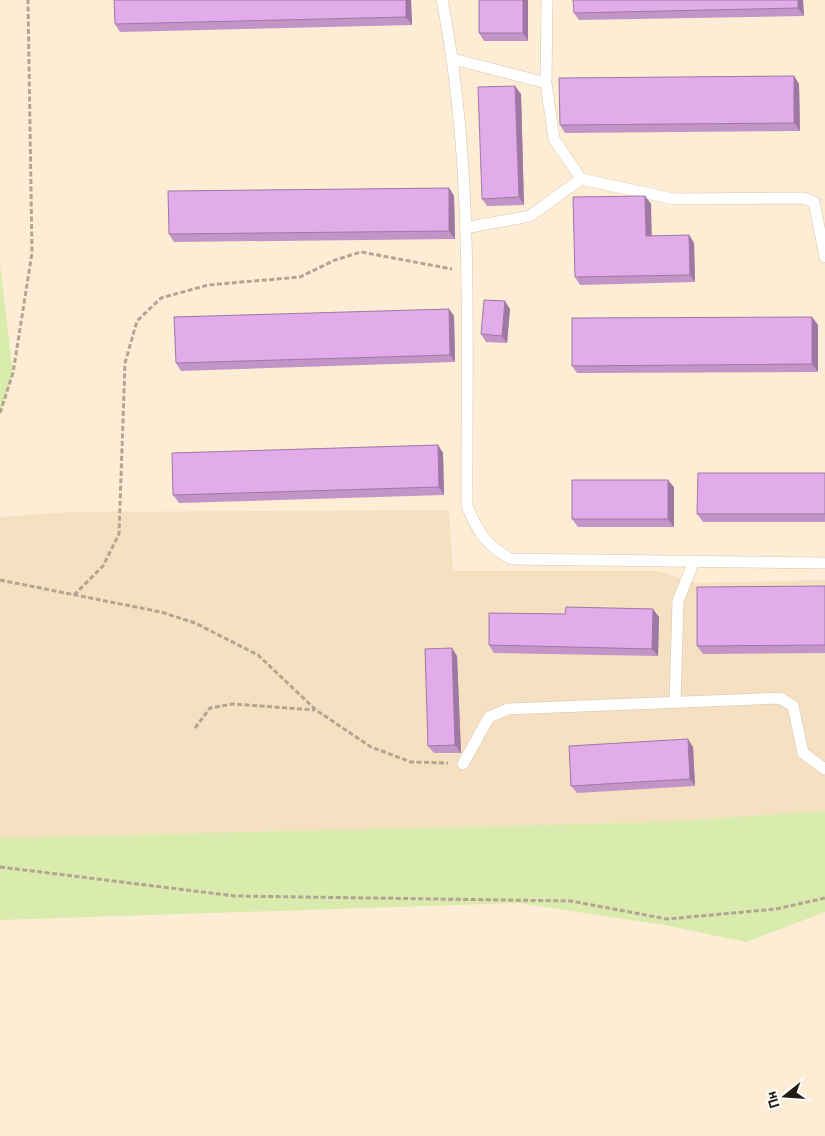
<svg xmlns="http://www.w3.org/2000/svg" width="825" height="1136" font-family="'PT Sans',sans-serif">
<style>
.built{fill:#f6e0c2}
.green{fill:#d9ebad}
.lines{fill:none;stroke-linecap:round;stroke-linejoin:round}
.lane-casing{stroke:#d4c4ac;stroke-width:12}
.path{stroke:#b2a592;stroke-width:3;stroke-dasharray:5 2.5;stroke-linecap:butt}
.lane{stroke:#fff;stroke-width:11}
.wall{fill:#c294c8}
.shaded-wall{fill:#9e78a3}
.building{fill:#e1ace9;stroke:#9e78a3}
</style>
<rect width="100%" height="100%" fill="#feedd5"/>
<!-- built -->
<path class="built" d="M449,510l4,61h206l35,12 131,-3v231l-166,11 -659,16v-321l71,-5z"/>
<!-- green -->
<path class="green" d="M0,264l13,109 -13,40z
M825,811v101l-79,30 -82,-17 -146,-22 -518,17v-82l659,-16z"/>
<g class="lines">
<!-- lane casing -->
<g class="lane-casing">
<path id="lane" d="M442,0c33,166 24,338 25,506 11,27 19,39 44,53l314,4
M454,59l92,24 8,56 27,40 93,20 129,-1 11,4 11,55
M546,83l1,-83
M465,228l65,-12 51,-37
M675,702l3,-101 16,-40
M463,764l26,-47 19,-8 272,-11 13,8 10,47 22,16"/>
</g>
<!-- path -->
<path class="path" d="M0,413l13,-40 19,-120 -4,-253
M0,580l161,32 34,11 63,32 58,55 55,37 40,15 37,1
M74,595l29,-29 16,-32 6,-171 12,-42 24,-23 47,-13 92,-8 35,-17 26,-8 91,17
M195,728l15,-20 23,-4 82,6
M0,867l235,29 336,5 96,18 109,-10 49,-11"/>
<!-- lane -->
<use href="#lane" class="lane"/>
</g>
<!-- wall -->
<path class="wall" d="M411,0l1,25 -292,7 -5,-8z
M479,0h49v41h-44l-5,-8z
M803,0l1,16 -225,4 -5,-7z
M794,76l5,8 1,47 -235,2 -5,-8z
M521,94l3,111 -37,1 -5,-7z
M449,188l5,8 1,43 -281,3 -5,-8z
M645,196l6,8v32l38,-1 5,8 1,39 -115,3 -5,-8z
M449,309l5,7 1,46 -274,9 -5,-8z
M510,309l-3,34 -21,-1 -5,-8z
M812,317l6,8v47l-241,1 -5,-7z
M438,445l5,8 1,42 -265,8 -6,-8z
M825,473v49h-122l-6,-8z
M674,487v40h-96l-6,-8z
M825,586v67l-122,1 -6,-8z
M659,617l-1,39 -164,-3 -5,-8z
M457,656l4,97h-27l-6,-7z
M693,747l2,39 -118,7 -6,-7z"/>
<!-- shaded-wall -->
<path class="shaded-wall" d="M406,0h5l1,25 -6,-8z
M523,0h5v41l-5,-8z
M798,0h5l1,16 -6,-8z
M794,76l5,8 1,47 -6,-8z
M515,86l6,8 3,111 -5,-8z
M449,188l5,8 1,43 -6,-8z
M645,196l6,8 1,40 -6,-8z
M689,235l5,8 1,39 -5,-7z
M505,301l5,8 -3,34 -5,-7z
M449,309l5,7 1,46 -5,-7z
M812,317l6,8v47l-6,-8z
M438,445l5,8 1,42 -5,-8z
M668,480l6,7v40l-6,-8z
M653,609l6,8 -1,39 -6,-7z
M452,648l5,8 4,97 -6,-8z
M688,739l5,8 2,39 -5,-7z"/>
<!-- building -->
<path class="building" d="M114,0h292v17l-291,7z
M479,0h44v33h-44z
M573,0h225v8l-224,5z
M794,76v47l-234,2 -1,-47z
M515,86l4,111 -37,2 -4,-112z
M449,188v43l-280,3 -1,-43z
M645,196l1,40 43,-1 1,40 -115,2 -2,-80z
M484,300l21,1 -3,35 -21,-2z
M449,309l1,46 -274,8 -2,-46z
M812,317v47l-240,2v-48z
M438,445l1,42 -266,8 -1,-42z
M698,473h127v41h-128z
M572,480h96v39h-96z
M825,586v59l-128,1v-59z
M566,607l87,2 -1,40 -163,-4v-32l76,1z
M452,648l3,97 -27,1 -3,-97z
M688,739l2,40 -119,7 -2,-40z"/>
<!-- north arrow -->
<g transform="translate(785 1096) rotate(253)" stroke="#fdfdfd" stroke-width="4" paint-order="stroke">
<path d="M0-4L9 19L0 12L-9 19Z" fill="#221c13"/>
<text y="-8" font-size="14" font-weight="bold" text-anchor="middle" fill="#221c13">Пн</text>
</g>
</svg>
